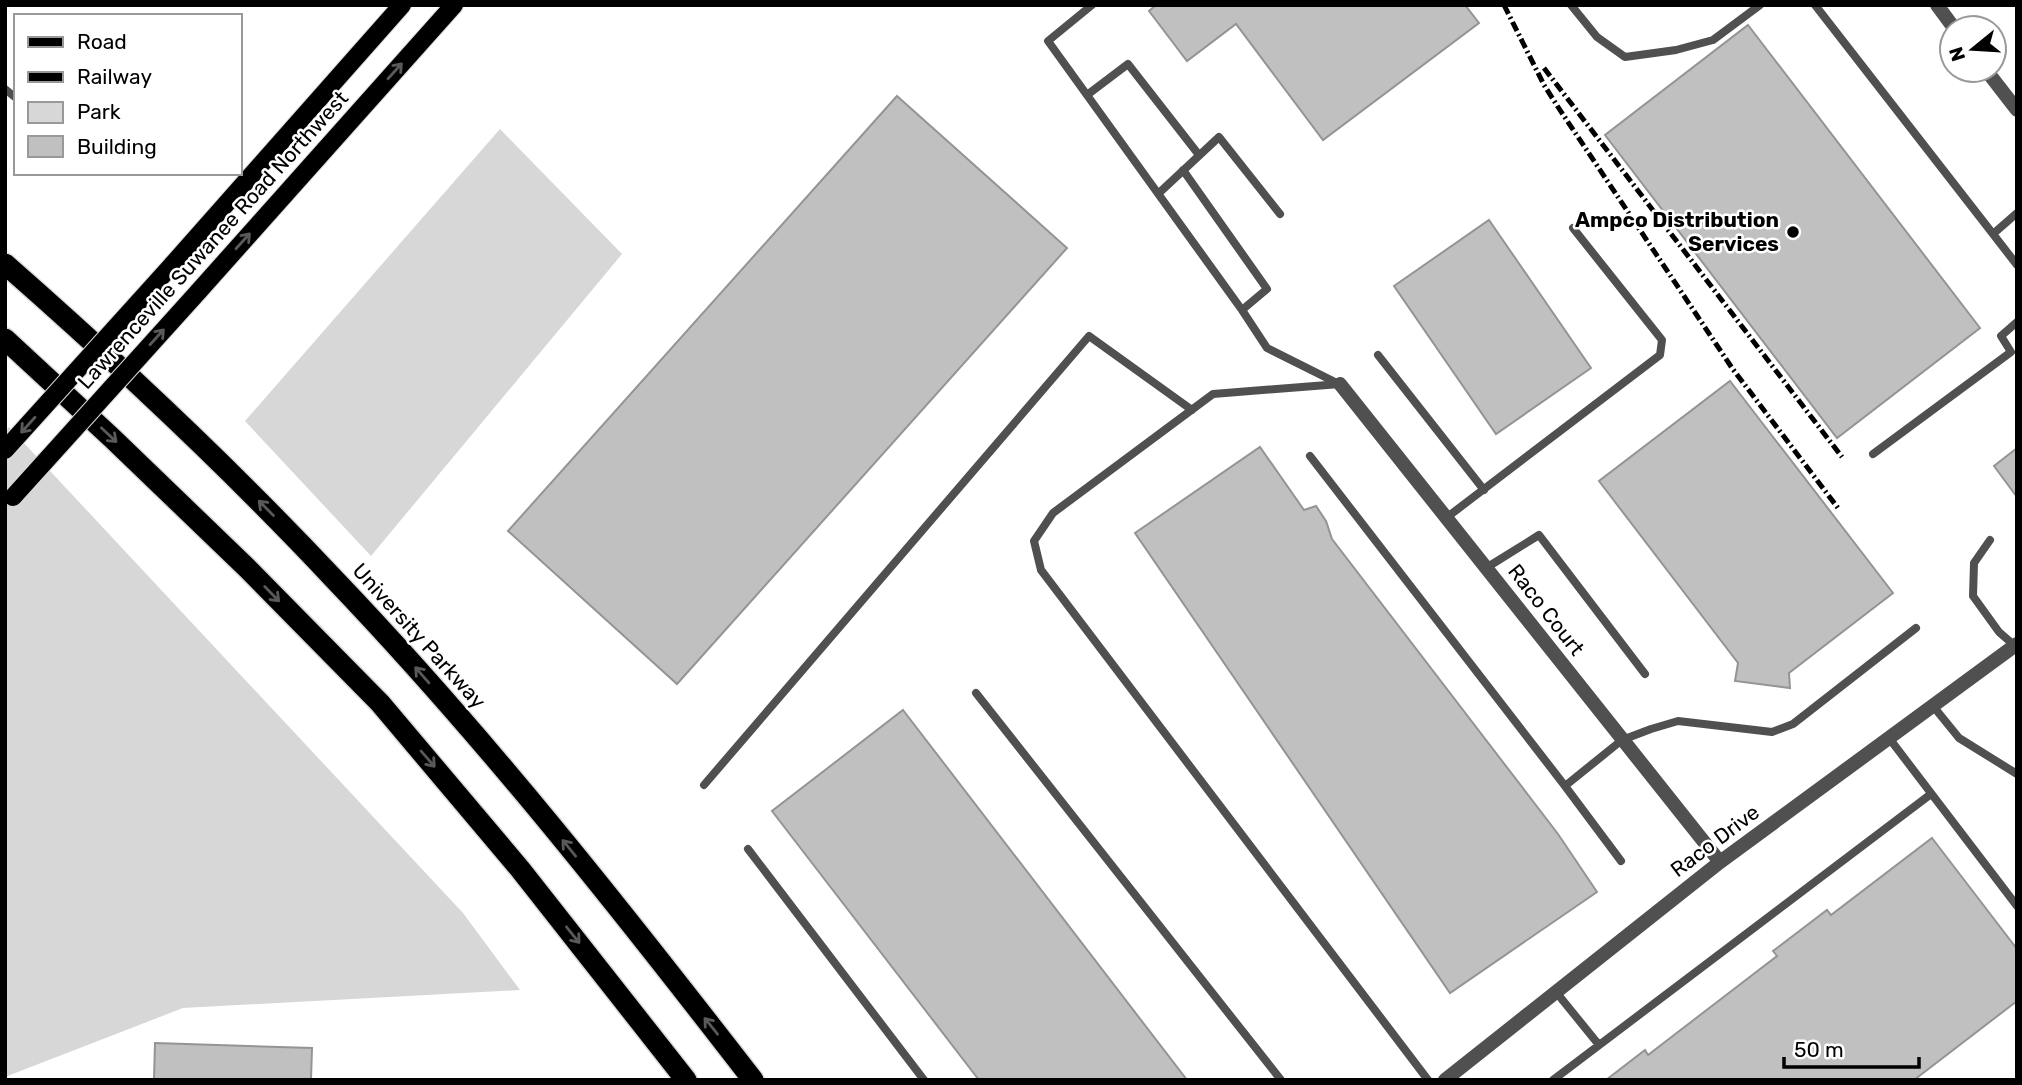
<svg xmlns="http://www.w3.org/2000/svg" width="2022" height="1085" font-family="Rubik,sans-serif">
<style>
.green{fill:#d7d7d7}
.building{fill:#c0c0c0;stroke:#949494;stroke-width:2}
.lines{fill:none;stroke-linecap:round;stroke-linejoin:round}
.primary-casing{stroke:#dbdbdb;stroke-width:20}
.highway-casing{stroke:#dbdbdb;stroke-width:24}
.lane{stroke:#505050;stroke-width:8}
.street{stroke:#505050;stroke-width:14}
.primary{stroke:#000;stroke-width:18}
.highway{stroke:#000;stroke-width:21}
.rail{stroke:#000;stroke-width:5;stroke-dasharray:10 3.5 2 3.5;stroke-linecap:butt}
.primary-bridge-casing{stroke:#dbdbdb;stroke-width:20;stroke-linecap:butt}
.primary-bridge{stroke:#000;stroke-width:18}
.oneway{stroke:#595959}
.poi-dot{fill:#000;stroke:#fff;stroke-width:2.5}
.labels{text-anchor:middle;stroke-width:5;stroke-linejoin:round;paint-order:stroke}
.poi-label{font-size:21px;font-weight:bold;fill:#000;stroke:#fff;text-anchor:end}
.street-label{font-size:21px;fill:#000;stroke:#fff}
</style>
<rect width="100%" height="100%" fill="#fff"/>
<!-- green -->
<path class="green" d="M500,129l122,125 -251,302 -126,-135z
M9,427l454,486 57,77 -337,18 -178,69v-645z"/>
<!-- building -->
<path class="building" d="M1156,5h309l14,18 -156,117 -87,-116 -49,37 -38,-50z
M1748,25l232,303 -143,110 -232,-303z
M897,96l170,152 -390,436 -169,-153z
M1489,220l102,148 -95,66 -102,-148z
M1730,381l163,212 -104,80 1,15 -55,-7 3,-18 -139,-182z
M1260,447l44,63 12,-4 10,15 6,18 226,295 39,58 -147,101 -315,-460z
M2017,448v49l-23,-31z
M903,710l284,370h-208l-207,-269z
M1932,838l85,111v52l-103,79h-308l39,-30 3,5 129,-99 -4,-5 54,-41 4,5z
M155,1043l157,5 -1,32h-157z"/>
<g class="lines">
<!-- primary casing -->
<g class="primary-casing">
<path id="primary" d="M172,265l230,-260
M198,292l256,-287"/>
</g>
<!-- highway casing -->
<g class="highway-casing">
<path id="highway" d="M5,264c115,101 226,205 330,316 150,157 285,328 418,500
M5,339l107,99 135,130 133,135 140,166 166,211"/>
</g>
<!-- lane -->
<path class="lane" d="M1092,5l-44,36 194,269
M1571,5l26,32 28,20 51,-7 37,-10 47,-35
M1815,5l178,229
M5,89l11,9
M1087,95l41,-31 71,91
M1183,170l84,119 -25,21 25,38 70,35
M1159,193l60,-56 61,77
M2017,213l-24,21 24,31
M1378,355l106,135
M1340,384l-127,10 -160,119 -19,28 7,29 387,510
M1873,454l138,-102 -10,-16 16,-14
M1310,456l255,330 57,-46 29,-11 27,-8 94,11 21,-8 123,-96
M1446,518l214,-163 2,-15 -89,-112
M1990,540l-16,23 -1,33 26,36 16,14
M1486,568l53,-33 106,139
M976,693l305,387
M1933,706l26,32 58,36
M1889,738l128,168
M704,785l385,-449 103,74
M1565,786l56,75
M748,849l176,231
M1556,992l43,53
M1553,1080l378,-286"/>
<!-- street -->
<path class="street" d="M1937,5l17,23
M1986,70l31,40
M1340,384l380,478
M1445,1080l275,-218 297,-218"/>
<!-- primary -->
<use href="#primary" class="primary"/>
<!-- highway -->
<use href="#highway" class="highway"/>
<!-- rail -->
<path class="rail" d="M1504,5l40,80 14,22 174,261 106,140
M1544,68l298,389"/>
<!-- primary-bridge casing -->
<g class="primary-bridge-casing">
<path id="primary-bridge" d="M5,450l167,-185
M13,497l185,-205"/>
</g>
<!-- primary-bridge -->
<use href="#primary-bridge" class="primary-bridge"/>
</g>
<!-- one-way arrows -->
<defs><path id="oneway-shaft" d="M-6 0H5M1.5-3L5.5 0L1.5 3" fill="none" stroke-width="1.6" stroke-linecap="round" stroke-linejoin="round" transform="scale(1.75)"/></defs>
<g class="oneway">
<use href="#oneway-shaft" transform="translate(395 71) rotate(-48)"/>
<use href="#oneway-shaft" transform="translate(243 241) rotate(-48)"/>
<use href="#oneway-shaft" transform="translate(157 337) rotate(-48)"/>
<use href="#oneway-shaft" transform="translate(28 425) rotate(132)"/>
<use href="#oneway-shaft" transform="translate(109 435) rotate(43)"/>
<use href="#oneway-shaft" transform="translate(266 508) rotate(-135)"/>
<use href="#oneway-shaft" transform="translate(272 594) rotate(46)"/>
<use href="#oneway-shaft" transform="translate(422 675) rotate(-131)"/>
<use href="#oneway-shaft" transform="translate(428 759) rotate(49)"/>
<use href="#oneway-shaft" transform="translate(569 848) rotate(-129)"/>
<use href="#oneway-shaft" transform="translate(573 935) rotate(51)"/>
<use href="#oneway-shaft" transform="translate(711 1026) rotate(-129)"/>
</g>
<!-- markers -->
<circle class="poi-dot" cx="1793" cy="232" r="7"/>
<g class="labels">
<!-- poi labels -->
<g class="poi-label">
<text x="1779" y="227">Ampco Distribution<tspan x="1779" dy="24">Services</tspan></text>
</g>
<!-- street labels -->
<g class="street-label">
<text transform="translate(213 240) rotate(-48)" y="7">Lawrenceville Suwanee Road Northwest</text>
<text transform="translate(1546 610) rotate(52)" y="7">Raco Court</text>
<text transform="translate(419 636) rotate(48)" y="7">University Parkway</text>
<text transform="translate(1715 841) rotate(-37)" y="7">Raco Drive</text>
</g>
</g>
<!-- border -->
<rect width="2022" height="1085" fill="none" stroke="#000000" stroke-width="14"/>
<!-- legend -->
<rect x="14" y="14" width="228" height="161" fill="#ffffff" stroke="#999999" stroke-width="2"/>
<rect x="28" y="37" width="35" height="10" fill="#000000" stroke="#999999" stroke-width="2"/>
<text x="77" y="49" font-size="21" fill="#000000">Road</text>
<rect x="28" y="72" width="35" height="10" fill="#000000" stroke="#999999" stroke-width="2"/>
<text x="77" y="84" font-size="21" fill="#000000">Railway</text>
<rect x="28" y="102" width="35" height="21" fill="#d7d7d7" stroke="#999999" stroke-width="2"/>
<text x="77" y="119" font-size="21" fill="#000000">Park</text>
<rect x="28" y="136" width="35" height="21" fill="#c0c0c0" stroke="#999999" stroke-width="2"/>
<text x="77" y="154" font-size="21" fill="#000000">Building</text>
<!-- north arrow -->
<g transform="translate(1973 49) rotate(252)"><circle r="33" fill="#ffffff" stroke="#999999" stroke-width="2"/>
<path d="M0-5L12 26L0 18L-12 26Z" fill="#000000"/>
<text y="-10" font-size="19" font-weight="bold" text-anchor="middle" fill="#000000">N</text>
</g>
<!-- scale -->
<path d="M1784 1057v10h135v-10" fill="none" stroke="#000000" stroke-width="3.5"/>
<text x="1794" y="1057" font-size="21" fill="#000000" stroke="#ffffff" stroke-width="5" paint-order="stroke">50 m</text>
</svg>
